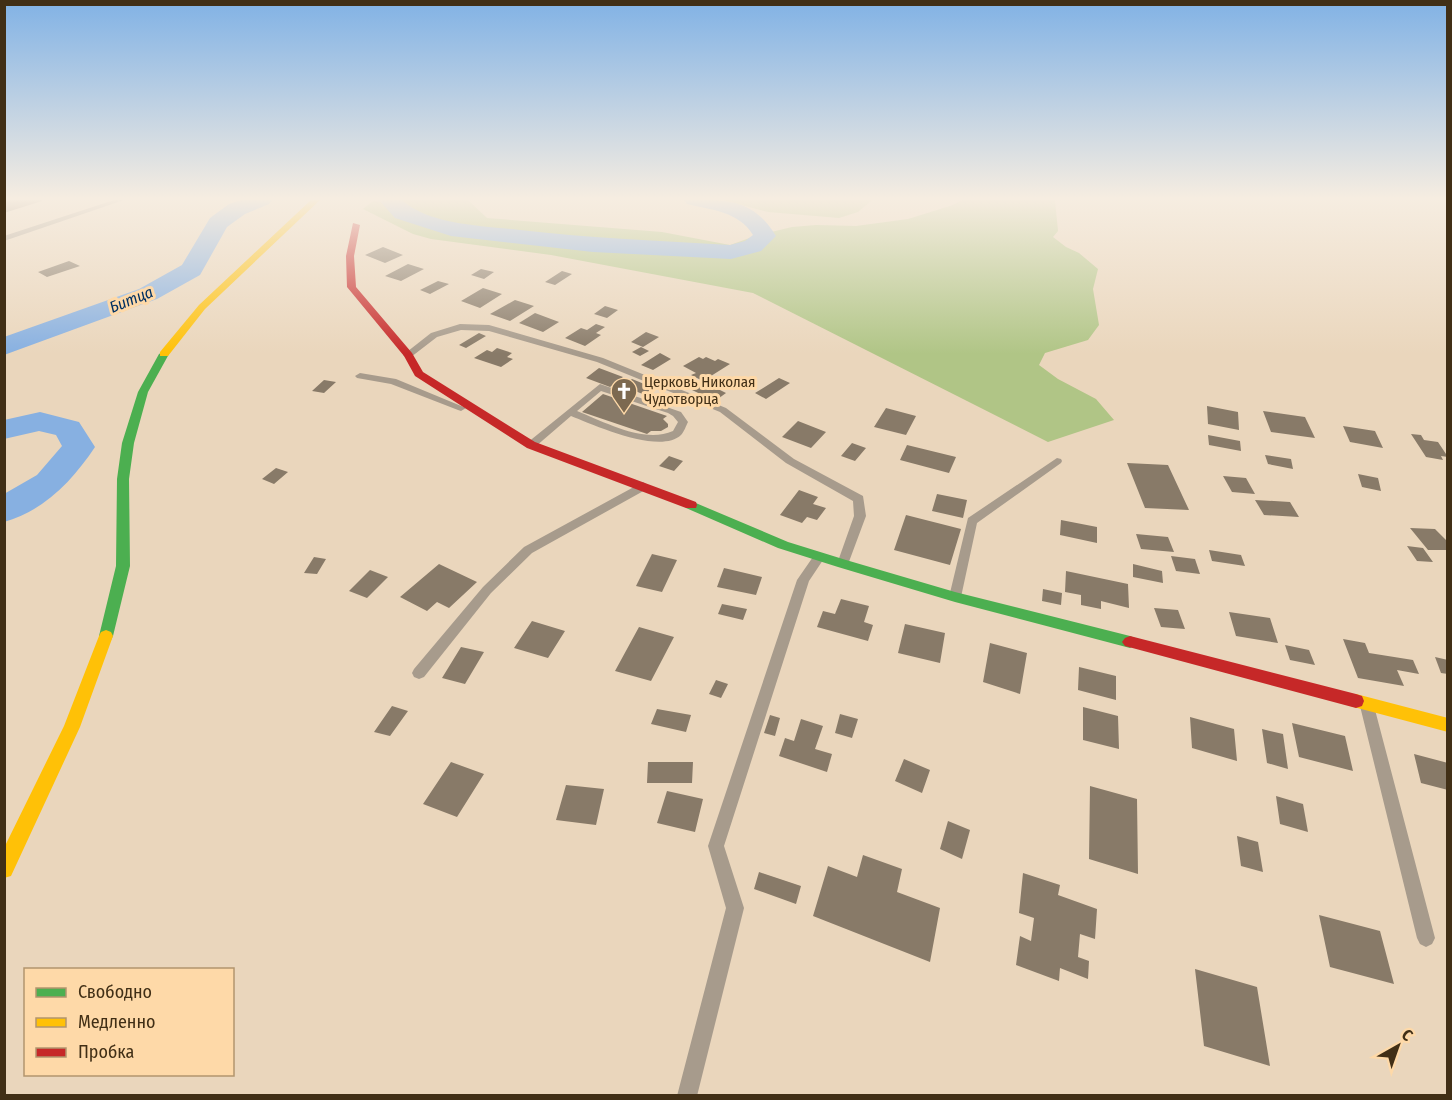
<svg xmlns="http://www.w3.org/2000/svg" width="1452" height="1100" font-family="'Fira Sans Condensed',sans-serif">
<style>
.forest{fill:#b0c586}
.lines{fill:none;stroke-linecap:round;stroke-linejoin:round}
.river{fill:#87b0e1;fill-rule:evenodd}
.building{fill:#887a68}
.lane{fill:#a79b8c;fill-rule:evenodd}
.fast{fill:#4caf50;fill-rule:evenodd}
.slow{fill:#ffc107;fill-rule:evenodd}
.jam{fill:#c62828;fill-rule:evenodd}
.labels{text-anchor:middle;stroke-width:6;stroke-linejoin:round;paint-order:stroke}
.far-poi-label{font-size:15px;fill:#412f16;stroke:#fed9a8;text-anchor:start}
.far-water-label{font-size:16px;font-style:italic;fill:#003062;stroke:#fed9a8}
</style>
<rect width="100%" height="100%" fill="#ead6bc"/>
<!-- forest -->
<path class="forest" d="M396,200h72l19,18 175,14 68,13 25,-9 37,-9 24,-2 40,1 52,-7 45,-14 9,-5h93l3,31 -5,6 13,10 13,6 19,16 -5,20 6,36 -11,15 -43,13 -6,12 19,14 38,20 18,21 -66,22 -295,-149 -202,-38 -120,-16 -18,-5 -50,-25 10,-8 19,2z
M723,200h149l-14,12 -19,6 -71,-6z"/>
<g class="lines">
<!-- river -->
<path class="river" d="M242,200h30l-3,4 -24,10 -18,13 -27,48 -43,24 -153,56v-18l135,-48 43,-24 28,-47 19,-14z
M379,200h23c27,25 82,26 118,30 70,8 140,11 210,15l15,-4 8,-6c-14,-24 -43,-25 -66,-31l-3,-4c41,0 68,-3 92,36l-15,15 -30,8 -138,-7 -142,-16 -56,-18z
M40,412l39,10 16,25c-22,33 -51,64 -91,75v-28l33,-19 25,-29 -6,-11 -17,-4 -35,8v-19z"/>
</g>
<!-- building -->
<path class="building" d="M4,200h38v1l-38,12z
M383,247l20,8 -18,8 -20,-8z
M69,261l11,5 -33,11 -9,-5z
M408,264l16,5 -23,12 -16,-5z
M481,269l13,3 -10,7 -13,-4z
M562,271l10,3 -17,11 -10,-3z
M438,281l11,3 -19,10 -10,-4z
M483,288l19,6 -22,14 -19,-7z
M515,300l19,6 -24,15 -20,-7z
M605,306l13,4 -11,8 -13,-4z
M535,313l24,9 -16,10 -24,-9z
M596,324l9,3 -9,6 5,2 -16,11 -20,-8 16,-10 6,2z
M646,332l13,5 -16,10 -12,-5z
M479,333l7,3 -20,12 -7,-3z
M641,347l8,4 -9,5 -8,-4z
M497,348l15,5 -5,4 6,2 -12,8 -27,-9 13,-8 5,2z
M660,353l11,6 -18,11 -12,-5z
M699,357l4,2 3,-2 9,4 3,-2 12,5 -27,17 -12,-6 5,-2 -13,-7z
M599,368l24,9 -13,10 -24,-9z
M779,378l11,5 -24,16 -11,-6z
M632,379l22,9 -9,7 -22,-9z
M324,380l12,2 -12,11 -12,-2z
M704,382l22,11 -11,8 -23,-11z
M603,394l64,22 -4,3 5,5v3l-7,4h-10l-4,3 -65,-22z
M1207,406l31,6 1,18 -31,-6z
M886,408l30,8 -10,19 -32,-8z
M1263,411l42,6 10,21 -44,-6z
M798,421l28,11 -15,16 -29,-11z
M1343,426l32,5 8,17 -33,-6z
M1411,434l10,1 3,5 14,2 10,15 -7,-1 2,4 -17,-3z
M1208,435l32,6 1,10 -32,-6z
M852,443l14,5 -11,13 -14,-5z
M907,445l49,12 -7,16 -49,-13z
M1265,455l26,4 2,10 -25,-5z
M669,456l14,5 -9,10 -15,-5z
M1127,463l41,2 21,45 -44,-2z
M276,468l12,4 -14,12 -12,-5z
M1358,474l20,4 3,13 -19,-4z
M1223,476l23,2 9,16 -23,-2z
M799,490l19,7 -5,7 13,4 -9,12 -10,-3 -5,6 -22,-8z
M937,494l30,6 -4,18 -31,-7z
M1255,500l35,2 9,15 -35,-2z
M906,515l55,14 -11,36 -56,-15z
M1061,520l36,7v16l-37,-8z
M1410,528l25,1 13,13v8h-20z
M1136,534l32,3 6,15 -33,-3z
M1407,546l16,2 10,14 -16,-1z
M1209,550l32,5 4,11 -33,-5z
M652,554l25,6 -15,32 -26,-6z
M1171,556l24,3 5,15 -24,-3z
M314,557l12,2 -9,15 -13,-1z
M439,564l38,18 -28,26 -12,-6 -10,9 -27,-14z
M1133,564l29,7 1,12 -30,-6z
M724,568l38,9 -6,18 -39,-8z
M370,570l18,7 -21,21 -18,-7z
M1066,571l62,13 1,24 -28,-7v8l-20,-4v-10l-16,-3z
M1043,589l19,4 -1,12 -19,-4z
M841,599l28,7 -5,16 9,3 -5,16 -51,-14 6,-16 12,3z
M722,604l25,5 -4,11 -25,-6z
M1154,608l24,2 7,19 -24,-2z
M1229,612l41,6 8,25 -42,-7z
M532,621l33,10 -17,27 -34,-10z
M905,624l40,9 -5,30 -42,-10z
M639,627l35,10 -23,44 -36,-10z
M1343,639l22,4 4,10 44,7 6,14 -22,-4 7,16 -46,-8z
M990,643l37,10 -7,41 -37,-12z
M1285,645l24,5 6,15 -25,-5z
M461,647l23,5 -19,32 -23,-6z
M1435,657l13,3v14l-7,-1z
M1079,667l37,9v24l-38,-10z
M716,680l12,4 -7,14 -12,-4z
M392,706l16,5 -18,25 -16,-4z
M1083,707l35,9 1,33 -36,-9z
M657,709l34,6 -5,17 -35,-8z
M840,714l18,5 -6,19 -17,-5z
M770,715l10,3 -5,18 -11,-3z
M1190,717l44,12 3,32 -45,-13z
M801,719l22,7 -8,23 17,5 -5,18 -48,-16 6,-18 9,3z
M1292,723l53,13 8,35 -54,-14z
M1262,729l21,5 5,35 -21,-6z
M1414,754l34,9v27l-27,-7z
M904,759l26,11 -8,23 -27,-12z
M451,762l33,12 -27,43 -34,-13z
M648,762h45l-1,21h-45z
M566,785l38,4 -8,36 -40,-5z
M1090,786l47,13 1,75 -49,-15z
M667,791l36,8 -8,33 -38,-9z
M1276,796l27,8 5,28 -28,-8z
M948,821l22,9 -8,29 -22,-10z
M1237,836l21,6 5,30 -22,-6z
M863,855l39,14 -5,23 43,16 -10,54 -117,-46 15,-50 29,11z
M759,872l42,14 -5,18 -42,-15z
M1023,873l37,12 -2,10 39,14 -2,30 -15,-5 -2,23 11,4 -1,18 -28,-11 -1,13 -43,-16 4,-29 11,5 3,-23 -15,-5z
M1319,915l61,16 14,53 -64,-17z
M1195,969l62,18 13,79 -66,-20z"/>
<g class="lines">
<!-- lane -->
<path class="lane" d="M114,200h10l-120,41v-5z
M460,324l29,1 114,33 123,50 68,51 69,37 3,20 -19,51h-8l-2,-3 17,-48 -1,-15 -67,-38 -66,-51 -123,-50 -108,-31 -28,-1 -24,7 -26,20h-6l-2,-2 28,-22z
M360,373l36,6 70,29 -5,3 -3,-1 -67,-26 -34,-6 -2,-2z
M600,384l81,28 7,10c-2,4 -4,10 -7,13 -21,20 -87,-10 -110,-19l-36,31h-8l-1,-2 1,-2zM601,391l67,22 5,3 5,6 -5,9c-29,13 -68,-9 -96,-20z
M1057,458l4,1 1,2 -1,2 -84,60 -16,74 -2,3h-8l-2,-3 19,-79z
M643,482l6,4 -2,3 -115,64 -41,40 -67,84 -5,2 -5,-2 -2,-4 2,-4 69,-82 41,-40z
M819,553l6,4 -16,24 -85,265 20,62 -47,188h-20l49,-188 -18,-62 89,-266 18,-26z
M1367,700l5,2 2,4 61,232 -3,6 -6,3 -6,-3 -3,-6 -57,-232 2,-4z"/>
<!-- fast -->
<path class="fast" d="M164,351l5,3 -21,38 -14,51 -5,36 1,87 -17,70 -2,4 -5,2 -5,-2 -2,-4 17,-70 1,-87 5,-36 16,-51 21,-38z
M691,501l97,41 58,18 109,32 175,44 5,2 3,4 -3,4 -5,2 -175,-46 -117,-35 -60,-19 -92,-40 -1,-3 1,-3z"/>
<!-- slow -->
<path class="slow" d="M311,200h9l-115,109 -37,47h-8v-4l39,-47z
M106,630l5,2 2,4 -33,91 -69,149 -7,2v-30l60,-122 35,-90 2,-4z
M1356,694l92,24v14l-98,-26 -2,-5 2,-5z"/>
<!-- jam -->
<path class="jam" d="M353,223l7,2 -6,31 2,31 56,66 11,19 112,70 161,60 1,3 -1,3h-10l-159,-60 -112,-72 -11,-20 -57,-69 -1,-31z
M1130,636l226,58 6,2 2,5 -2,5 -6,2 -231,-62 -3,-4 3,-4z"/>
</g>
<!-- sky -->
<linearGradient id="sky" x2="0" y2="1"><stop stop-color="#81b2e5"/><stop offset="0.56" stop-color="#f6ede1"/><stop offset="1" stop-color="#f6ede1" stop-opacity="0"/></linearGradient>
<rect width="1452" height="354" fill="url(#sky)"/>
<!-- icons -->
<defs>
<g id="church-pin" transform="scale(1.35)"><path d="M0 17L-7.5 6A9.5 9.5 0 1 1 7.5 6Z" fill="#7c6950" stroke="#fed9a8"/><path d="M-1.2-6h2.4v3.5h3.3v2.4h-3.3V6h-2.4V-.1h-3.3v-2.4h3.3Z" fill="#fff"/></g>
</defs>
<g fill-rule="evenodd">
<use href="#church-pin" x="624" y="391"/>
</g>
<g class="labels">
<!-- far-poi labels -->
<g class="far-poi-label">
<text x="644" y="387">Церковь Николая<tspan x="644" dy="17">Чудотворца</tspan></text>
</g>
<!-- far-water labels -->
<g class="far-water-label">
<text transform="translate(131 299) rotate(-22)" y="6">Битца</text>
</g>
</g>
<!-- border -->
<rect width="1452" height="1100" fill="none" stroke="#412f16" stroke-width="12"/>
<!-- legend -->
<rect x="24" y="968" width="210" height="108" fill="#fed9a8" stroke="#b2956e" stroke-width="1.5"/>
<rect x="36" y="988" width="30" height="9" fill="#4caf50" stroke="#b2956e" stroke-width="1.5"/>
<text x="78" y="998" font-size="18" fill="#412f16">Свободно</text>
<rect x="36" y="1018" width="30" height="9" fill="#ffc107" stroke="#b2956e" stroke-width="1.5"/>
<text x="78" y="1028" font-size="18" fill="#412f16">Медленно</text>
<rect x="36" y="1048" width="30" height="9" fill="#c62828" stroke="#b2956e" stroke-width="1.5"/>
<text x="78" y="1058" font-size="18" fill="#412f16">Пробка</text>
<!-- north arrow -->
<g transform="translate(1398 1046) rotate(40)" stroke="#fed9a8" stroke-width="4.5" paint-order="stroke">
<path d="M0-4.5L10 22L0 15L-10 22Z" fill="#412f16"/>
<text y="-9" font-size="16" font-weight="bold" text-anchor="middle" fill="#412f16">С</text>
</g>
</svg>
